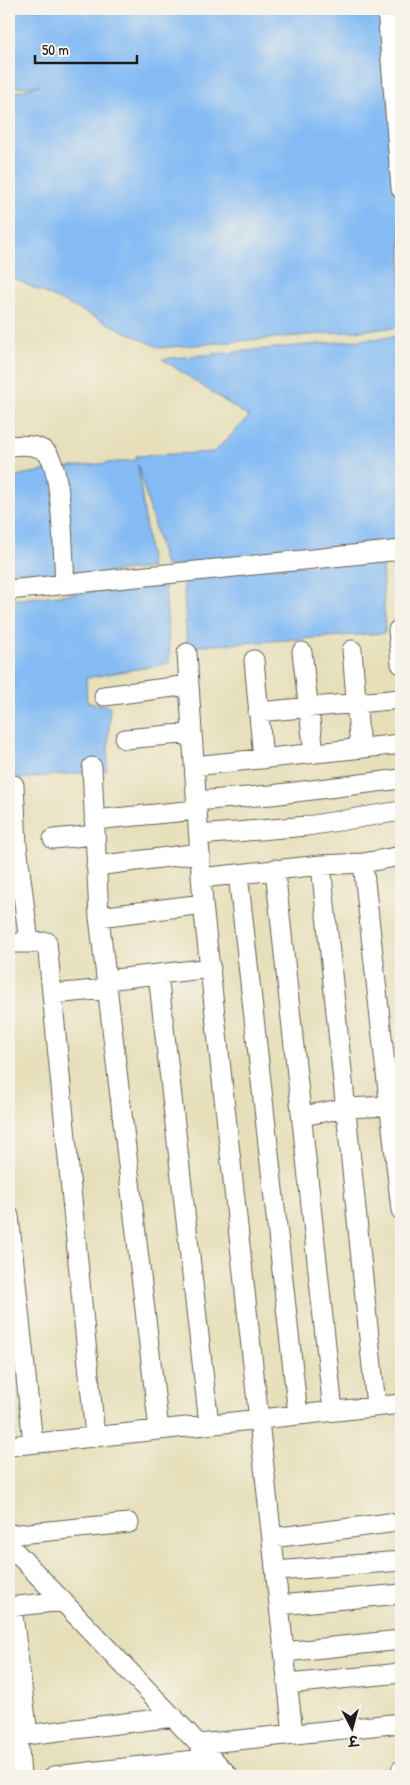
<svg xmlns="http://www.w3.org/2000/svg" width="410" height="1785" font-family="'Patrick Hand','Playpen Sans Deva',sans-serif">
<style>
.water{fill:#84bbf4;stroke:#506c88}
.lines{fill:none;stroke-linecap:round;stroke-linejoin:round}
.minor-casing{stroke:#636053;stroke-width:21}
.minor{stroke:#fff;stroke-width:19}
</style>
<rect width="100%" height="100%" fill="#f7f3e8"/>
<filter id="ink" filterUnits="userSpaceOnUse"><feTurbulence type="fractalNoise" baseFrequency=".02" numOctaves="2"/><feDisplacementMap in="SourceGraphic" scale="10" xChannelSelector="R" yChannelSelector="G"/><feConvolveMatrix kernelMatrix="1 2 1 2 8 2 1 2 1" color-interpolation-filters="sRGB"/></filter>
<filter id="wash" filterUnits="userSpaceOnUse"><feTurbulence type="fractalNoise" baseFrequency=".0096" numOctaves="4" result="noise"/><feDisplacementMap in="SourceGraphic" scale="20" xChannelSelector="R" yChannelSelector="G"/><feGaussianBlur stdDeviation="1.12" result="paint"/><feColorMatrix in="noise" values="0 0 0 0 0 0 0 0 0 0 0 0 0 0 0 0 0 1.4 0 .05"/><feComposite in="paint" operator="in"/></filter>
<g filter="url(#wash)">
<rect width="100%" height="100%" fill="#e6dfba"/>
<!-- water -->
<path class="water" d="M9,9h375l17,175v143l-241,21 -151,-72v-182l30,-9 -30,3z
M392,9h9v63z
M401,336v217l-236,13 -27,-101 13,103 -142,15v-106l44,-8 83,-9v-4l78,-4 35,-35 -87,-58z
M382,560l3,73 -198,14 -4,-73z
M165,585l5,78 -84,15 1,24 23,4 -3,64 -98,10v-180z"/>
</g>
<g filter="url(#ink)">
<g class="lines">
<!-- minor casing -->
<g class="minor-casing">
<path id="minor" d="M387,9l14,180
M9,446c12,-1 27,-2 37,6 17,14 17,107 19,132
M9,590l392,-40
M398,630l3,34
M352,650l8,98
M302,652l12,101
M187,653l16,251 90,830
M254,660l9,99
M104,696l85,-11
M258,712l143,-13
M125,739l67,-6
M194,766l207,-22
M92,767l7,150 60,513
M14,785l3,60 12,98 18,-1 48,494
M196,801l75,-6 130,-16
M94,820l103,-10
M199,835l108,-9 94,-15
M53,839l42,-4
M363,863l38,347
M321,865l55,541
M96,866l104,-13
M275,869l58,542
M238,874l60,541
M201,878l120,-13 42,-2 38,-7
M99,917l104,-13
M9,943h20
M158,974l51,450
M106,980l105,-12
M52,994l55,-5
M302,1116l44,-8 44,-2 10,-4
M9,1216l24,227
M9,1446l392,-42
M9,1535l120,-12
M272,1538l117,-15
M9,1545l220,231
M276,1571l125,-10
M279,1605l122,-11
M9,1607l54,-6
M12,1607l16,128
M284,1652l117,-12
M288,1684l113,-11
M18,1736l3,40
M9,1737l165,-20
M199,1744l202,-21
M54,1776l158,-18
M400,1776l1,-6"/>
</g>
<!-- minor -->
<use href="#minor" class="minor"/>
</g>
</g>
<!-- margin -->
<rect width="410" height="1785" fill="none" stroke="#f7f3e8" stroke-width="30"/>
<!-- north arrow -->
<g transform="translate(352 1728) rotate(174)" stroke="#f7f3e8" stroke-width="4" paint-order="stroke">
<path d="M0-4L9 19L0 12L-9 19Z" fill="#1c1c1c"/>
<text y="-8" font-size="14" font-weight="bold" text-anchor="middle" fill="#1c1c1c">उ</text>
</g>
<!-- scale -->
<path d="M35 55v8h102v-8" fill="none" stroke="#1c1c1c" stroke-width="2.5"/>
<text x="42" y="55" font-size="15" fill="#1c1c1c" stroke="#f7f3e8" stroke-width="4" paint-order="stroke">50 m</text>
</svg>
